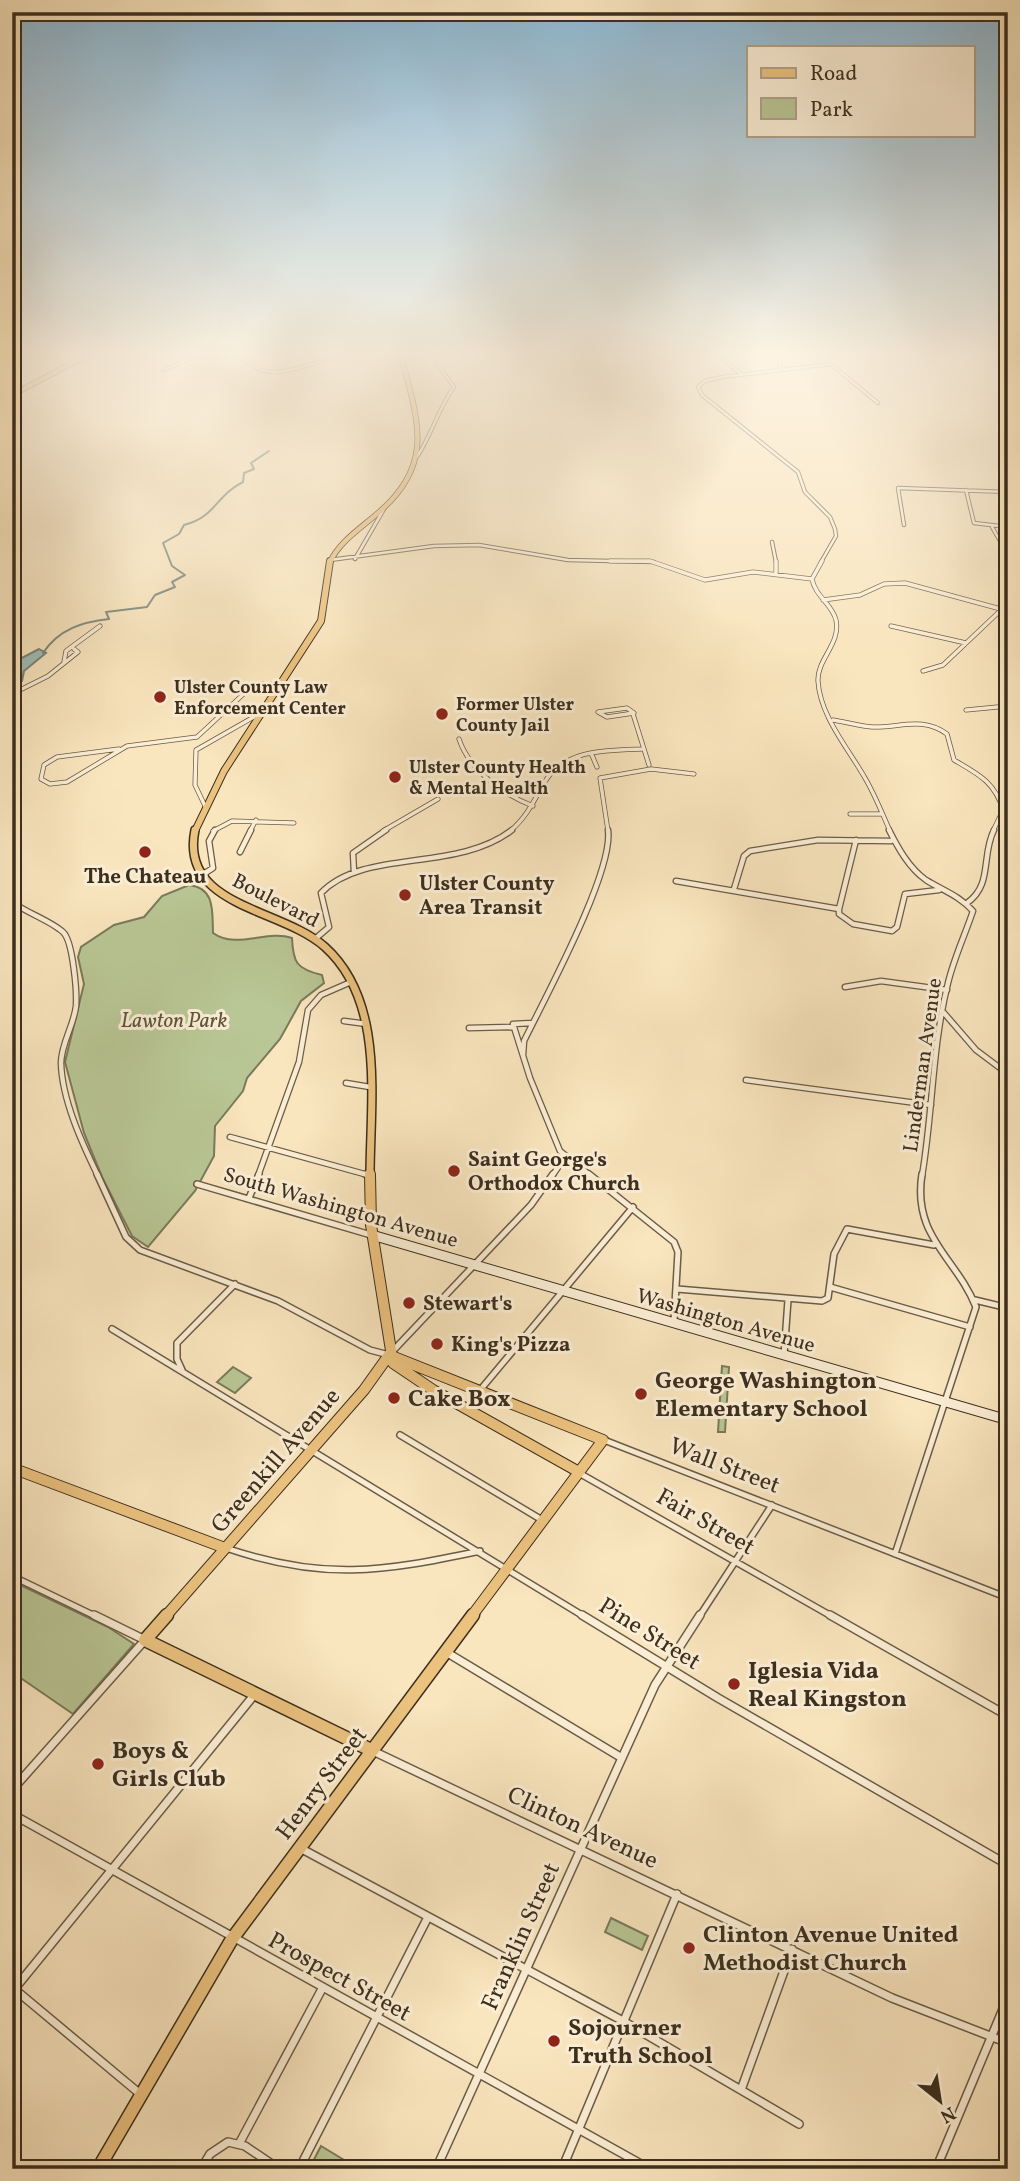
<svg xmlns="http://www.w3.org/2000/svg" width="1020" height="2181" font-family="Vollkorn,serif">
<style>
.green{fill:#b9c695;stroke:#7a7a5a;stroke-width:2}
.water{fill:#9fbdb8;stroke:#77847a;stroke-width:2}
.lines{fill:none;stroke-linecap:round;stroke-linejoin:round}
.stream{stroke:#77847a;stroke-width:2}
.street-far4-casing{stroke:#6b5c46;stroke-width:4.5}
.street-far3-casing{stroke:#6b5c46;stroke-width:5}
.street-far2-casing{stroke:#6b5c46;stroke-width:7}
.street-far1-casing{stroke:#6b5c46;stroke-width:8}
.street-casing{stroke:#6b5c46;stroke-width:10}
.secondary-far1-casing{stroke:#3c2f1e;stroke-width:6}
.secondary-casing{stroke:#3c2f1e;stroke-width:11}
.primary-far4-casing{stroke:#3c2f1e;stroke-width:6}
.primary-far3-casing{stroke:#3c2f1e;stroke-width:8}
.primary-far2-casing{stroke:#3c2f1e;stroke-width:10}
.primary-far1-casing{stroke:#3c2f1e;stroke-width:12}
.primary-casing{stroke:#3c2f1e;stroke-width:15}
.highway-casing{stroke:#3c2f1e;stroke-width:7}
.street-far4{stroke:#fbeed5;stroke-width:2.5}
.street-far3{stroke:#fbeed5;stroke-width:3.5}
.street-far2{stroke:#fbeed5;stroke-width:4.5}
.street-far1{stroke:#fbeed5;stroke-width:5}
.street{stroke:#fbeed5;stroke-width:7}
.secondary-far1{stroke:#fbeed5;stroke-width:4.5}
.secondary{stroke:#fbeed5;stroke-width:9}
.primary-far4{stroke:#ecc27f;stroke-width:4.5}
.primary-far3{stroke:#ecc27f;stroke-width:6}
.primary-far2{stroke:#ecc27f;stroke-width:7}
.primary-far1{stroke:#ecc27f;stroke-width:10}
.primary{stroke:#ecc27f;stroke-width:12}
.highway{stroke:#ecc27f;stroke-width:5}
.poi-dot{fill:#8f2418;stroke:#fbeed5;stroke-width:2.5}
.labels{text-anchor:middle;stroke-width:6;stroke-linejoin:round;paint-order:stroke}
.far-poi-label{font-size:18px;font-weight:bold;fill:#3c2f1e;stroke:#fbeed5;text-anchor:start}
.poi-label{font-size:21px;font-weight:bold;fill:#3c2f1e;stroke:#fbeed5;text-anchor:start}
.street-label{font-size:21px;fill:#3c2f1e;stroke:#fbeed5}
.park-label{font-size:21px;font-style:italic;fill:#5b553c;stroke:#fbeed5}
.near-poi-label{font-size:24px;font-weight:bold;fill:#3c2f1e;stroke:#fbeed5;text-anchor:start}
.near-street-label{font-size:24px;fill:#3c2f1e;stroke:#fbeed5}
</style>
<rect width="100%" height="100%" fill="#f9e5be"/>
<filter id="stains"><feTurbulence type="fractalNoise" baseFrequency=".00286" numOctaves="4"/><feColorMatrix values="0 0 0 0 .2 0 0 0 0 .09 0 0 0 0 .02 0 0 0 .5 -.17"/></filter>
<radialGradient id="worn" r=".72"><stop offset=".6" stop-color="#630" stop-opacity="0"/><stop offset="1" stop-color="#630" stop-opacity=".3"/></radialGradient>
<!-- green -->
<path class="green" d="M189,885c27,3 23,28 24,48 24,17 54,-4 79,5 1,24 4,31 30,37l2,8 -23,18 -21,38 -33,39 -4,13 -28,35 -1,30 -19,35 -47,56 -16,-11 -30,-59 -18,-44 -19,-71 19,-78 -6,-27 3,-10 33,-22 30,-8 18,-21z
M722,1366l7,1 -4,65h-7z
M233,1367l18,11 -16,15 -18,-11z
M12,1581l96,46 26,17 -61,70 -61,-42v-8l8,-8 -8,-6z
M611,1918l37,18 -6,14 -37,-18z
M321,2146l38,23h-50z"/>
<!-- water -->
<path class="water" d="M39,649l7,4 -22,18 -2,10 -10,4v-22z"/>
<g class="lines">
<!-- stream -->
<path class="stream" d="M12,600h3l-3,4
M43,653c16,-24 39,-31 66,-34l-3,-7 41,-5 8,-12 20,-8 -3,-5 13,-7 -13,-9 -9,-23 16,-9 5,-9c32,-8 32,-30 59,-43l1,-9 10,-4 -3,-6 18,-12"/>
<!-- street-far4 casing -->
<g class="street-far4-casing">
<path id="street-far4" d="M723,351v8l18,15
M834,351l-6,7 4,7 46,38
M779,358l1,12
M164,370c23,-10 53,-27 78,-12 10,6 17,14 29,14 29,0 57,-16 85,-21
M417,457c15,-23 21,-48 37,-70l-18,-25 5,-11
M966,490l8,33 34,4
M904,525l-6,-37 110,4
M992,527l8,14 8,5
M772,542l4,20
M355,559l29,-50
M330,560l104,-14 45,-1 89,15 86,2
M821,562l15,-26 -1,-7 -5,-12 -25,-25 -7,-20 -96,-77 -4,-8 7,-6 17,-4 109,-13"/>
</g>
<!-- street-far3 casing -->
<g class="street-far3-casing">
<path id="street-far3" d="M610,561h40l55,19 48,-8 59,7
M776,561v13
M822,561l-10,18c3,17 20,25 24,41 5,24 -19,39 -18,61 2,35 30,67 47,97 10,17 17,35 25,53
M823,600l37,-5 24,-11 21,-1 103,28
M891,626l75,17
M64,662l2,-11 34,-25
M923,671l20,-6 58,-55
M12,694l36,-18 30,-24 -4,-3
M627,708l7,5 -27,4 -9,-5z
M966,710l42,-4
M633,714l16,51
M833,720c13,2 26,6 39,7 28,1 50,-11 75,7l7,26c24,14 41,22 49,50l-10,21
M459,739c10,31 45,56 74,67
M119,749l-62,8 -13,8 -3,14 9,5 17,-2 60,-36 70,-9 53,-49 9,-4h21
M591,753l6,14
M206,808l-11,-23 1,-35 63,-36
M850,814h31
M12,824l6,5 -2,2
M213,831l19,-10 62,2
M250,831l6,-11
M383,831l55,-32
M510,831c16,-13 24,-30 34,-48 20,-34 63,-33 98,-34
M608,831l-8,-53 51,-9 43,5"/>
</g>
<!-- street-far2 casing -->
<g class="street-far2-casing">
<path id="street-far2" d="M889,830c9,18 20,38 37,50 16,10 34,16 47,31 -8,24 -19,47 -25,72 -16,63 -15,129 -26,193
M12,838l6,-8
M240,852l11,-22
M354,872l-1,-19 33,-23
M202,875l11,-7 -4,-27 6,-11
M676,881l163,28
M734,889l10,-33 6,-5 68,-11 73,1
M12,902c15,11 39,19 51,30 10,9 14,60 13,74 -2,19 -15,38 -15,57 1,37 21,80 37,113
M967,903c26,-18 14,-48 27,-73
M839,909v5l14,10 39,7 5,-4 8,-33 34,-4
M839,909l17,-69
M315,939l14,-12 -8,-34c43,-45 135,-20 191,-63
M845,987l36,-6 66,9
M944,1013l32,37 32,24
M344,1021l23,3
M532,1023l-19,1 17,54 30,73 31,25
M469,1028l45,-1
M523,1055l1,-14c21,-43 90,-170 84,-211
M746,1080l185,25
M346,1083l24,4
M230,1137l138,38
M258,1176l41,-114 9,-52 13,-15 30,-13
M552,1176l14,-20"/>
</g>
<!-- street-far1 casing -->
<g class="street-far1-casing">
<path id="street-far1" d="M97,1174l29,63 14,13 138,51 92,49 19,5 142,-150 22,-31
M365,1174l3,1
M589,1174l85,68 4,10 -4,69
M197,1184l174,51
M249,1198l10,-24
M830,1287l140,40
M677,1289l145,12 6,-3 6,-44 13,-25 87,16
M975,1300l33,8
M112,1329l473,288
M784,1355l4,-55
M182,1370l-5,-11v-16l58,-59
M481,1389l152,-182
M400,1435l142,85
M604,1440l404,158
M579,1473l254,144
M226,1548c97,33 156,24 254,3
M895,1554l81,-247c-20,-50 -64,-70 -54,-133
M12,1576l85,41
M699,1617l73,-112"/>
</g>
<!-- street casing -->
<g class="street-casing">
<path id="street" d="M582,1615l136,83 290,167
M830,1615l178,101
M446,1652l176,106
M375,1752l517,246 116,45
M12,1790l133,-150 -51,-25
M12,1814l638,355
M300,1848l323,173 176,103
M12,1987l127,106
M12,1992l243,-298
M741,2090l51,-141
M239,2144l84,-157
M201,2169l9,-15 18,-12 17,4 34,23
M299,2169l129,-252
M436,2169l219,-484 45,-70
M562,2169l115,-275
M936,2169l72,-172"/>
</g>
<!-- secondary-far1 casing -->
<g class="secondary-far1-casing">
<path id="secondary-far1" d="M78,361l22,-10"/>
</g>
<!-- secondary casing -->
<g class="secondary-casing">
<path id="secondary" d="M372,1235l636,185"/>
</g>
<!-- primary-far4 casing -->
<g class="primary-far4-casing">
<path id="primary-far4" d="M12,395l68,-36 -2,-8
M330,562c10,-21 31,-34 48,-49 60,-51 38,-96 22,-162"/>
</g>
<!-- primary-far3 casing -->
<g class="primary-far3-casing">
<path id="primary-far3" d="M195,831l29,-60 97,-150 9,-60"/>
</g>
<!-- primary-far2 casing -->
<g class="primary-far2-casing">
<path id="primary-far2" d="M195,830c-16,77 87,78 130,117 61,55 45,155 45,229"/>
</g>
<!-- primary-far1 casing -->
<g class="primary-far1-casing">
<path id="primary-far1" d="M370,1174l1,51 22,138 40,27 146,82
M389,1355l214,85 -132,177
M12,1468l213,80
M165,1617l199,-227 25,-35"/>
</g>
<!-- primary casing -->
<g class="primary-casing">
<path id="primary" d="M167,1615l-22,25 226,110
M98,2169l134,-230 241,-324"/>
</g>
<!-- highway casing -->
<g class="highway-casing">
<path id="highway" d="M993,351l15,5"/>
</g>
<!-- street-far4 -->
<use href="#street-far4" class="street-far4"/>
<!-- street-far3 -->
<use href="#street-far3" class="street-far3"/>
<!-- street-far2 -->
<use href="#street-far2" class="street-far2"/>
<!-- street-far1 -->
<use href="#street-far1" class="street-far1"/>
<!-- street -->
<use href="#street" class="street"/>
<!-- secondary-far1 -->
<use href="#secondary-far1" class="secondary-far1"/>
<!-- secondary -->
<use href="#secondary" class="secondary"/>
<!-- primary-far4 -->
<use href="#primary-far4" class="primary-far4"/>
<!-- primary-far3 -->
<use href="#primary-far3" class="primary-far3"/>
<!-- primary-far2 -->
<use href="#primary-far2" class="primary-far2"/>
<!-- primary-far1 -->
<use href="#primary-far1" class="primary-far1"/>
<!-- primary -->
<use href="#primary" class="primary"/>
<!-- highway -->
<use href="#highway" class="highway"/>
</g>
<!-- sky -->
<linearGradient id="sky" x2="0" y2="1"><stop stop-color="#8bb8d5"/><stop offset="0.54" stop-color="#fcf3e2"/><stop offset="1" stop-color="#fcf3e2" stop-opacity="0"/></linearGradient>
<rect width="1020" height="656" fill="url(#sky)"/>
<!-- markers -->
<g class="poi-dot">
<circle cx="160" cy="697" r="7"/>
<circle cx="442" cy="714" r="7"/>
<circle cx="395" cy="777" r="7"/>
<circle cx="145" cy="852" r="7"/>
<circle cx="405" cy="895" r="7"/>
<circle cx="454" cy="1171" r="7"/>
<circle cx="409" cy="1303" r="7"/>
<circle cx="437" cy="1344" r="7"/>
<circle cx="641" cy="1394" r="7"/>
<circle cx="394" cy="1398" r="7"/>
<circle cx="734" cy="1684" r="7"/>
<circle cx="98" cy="1764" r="7"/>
<circle cx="689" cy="1948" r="7"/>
<circle cx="554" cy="2041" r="7"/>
</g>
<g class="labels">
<!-- far-poi labels -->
<g class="far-poi-label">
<text x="174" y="693">Ulster County Law<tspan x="174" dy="21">Enforcement Center</tspan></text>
<text x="456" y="710">Former Ulster<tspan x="456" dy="21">County Jail</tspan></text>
<text x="409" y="773">Ulster County Health<tspan x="409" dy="21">&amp; Mental Health</tspan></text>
</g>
<!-- poi labels -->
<g class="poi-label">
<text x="145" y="883" text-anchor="middle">The Chateau</text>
<text x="419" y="890">Ulster County<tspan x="419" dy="24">Area Transit</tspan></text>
<text x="468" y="1166">Saint George's<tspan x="468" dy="24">Orthodox Church</tspan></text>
<text x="423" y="1310">Stewart's</text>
<text x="451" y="1351">King's Pizza</text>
</g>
<!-- street labels -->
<g class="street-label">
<text transform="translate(276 900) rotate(27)" y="7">Boulevard</text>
<text transform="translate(922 1065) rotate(-82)" y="7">Linderman Avenue</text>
<text transform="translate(341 1207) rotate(16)" y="7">South Washington Avenue</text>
<text transform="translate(726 1320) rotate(16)" y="7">Washington Avenue</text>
</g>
<!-- park labels -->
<g class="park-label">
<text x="174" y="1027">Lawton Park</text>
</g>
<!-- near-poi labels -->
<g class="near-poi-label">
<text x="655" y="1388">George Washington<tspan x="655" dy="28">Elementary School</tspan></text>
<text x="408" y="1406">Cake Box</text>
<text x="748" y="1678">Iglesia Vida<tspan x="748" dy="28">Real Kingston</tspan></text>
<text x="112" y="1758">Boys &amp;<tspan x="112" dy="28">Girls Club</tspan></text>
<text x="703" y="1942">Clinton Avenue United<tspan x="703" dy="28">Methodist Church</tspan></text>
<text x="568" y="2035">Sojourner<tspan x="568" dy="28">Truth School</tspan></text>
</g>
<!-- near-street labels -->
<g class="near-street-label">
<text transform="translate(275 1460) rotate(-49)" y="8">Greenkill Avenue</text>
<text transform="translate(725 1465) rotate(21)" y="8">Wall Street</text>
<text transform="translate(706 1521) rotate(30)" y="8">Fair Street</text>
<text transform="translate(650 1633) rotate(32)" y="8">Pine Street</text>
<text transform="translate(321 1783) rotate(-53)" y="8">Henry Street</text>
<text transform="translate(583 1827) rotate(25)" y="8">Clinton Avenue</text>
<text transform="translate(520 1936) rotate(-66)" y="8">Franklin Street</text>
<text transform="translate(340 1976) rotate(29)" y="8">Prospect Street</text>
</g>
</g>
<!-- margin -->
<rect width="1020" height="2181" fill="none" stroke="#f9e5be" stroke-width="42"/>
<rect x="14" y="14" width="992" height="2153" fill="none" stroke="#3c2f1e" stroke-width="3.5"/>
<rect x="21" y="21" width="978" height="2139" fill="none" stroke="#3c2f1e" stroke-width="2"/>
<!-- legend -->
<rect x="747" y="46" width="228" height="91" fill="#fbeed5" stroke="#afa28c" stroke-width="2"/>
<rect x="761" y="68" width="35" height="10" fill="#ecc27f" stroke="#afa28c" stroke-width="2"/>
<text x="810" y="80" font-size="21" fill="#3c2f1e">Road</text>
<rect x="761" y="98" width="35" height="21" fill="#b9c695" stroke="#afa28c" stroke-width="2"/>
<text x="810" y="116" font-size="21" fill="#3c2f1e">Park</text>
<!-- north arrow -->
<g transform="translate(940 2101) rotate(150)" stroke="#fbeed5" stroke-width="5" paint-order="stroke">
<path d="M0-5L12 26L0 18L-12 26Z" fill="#3c2f1e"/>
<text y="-10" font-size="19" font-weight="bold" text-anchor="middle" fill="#3c2f1e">N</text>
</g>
<rect width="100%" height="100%" filter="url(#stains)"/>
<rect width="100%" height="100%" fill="url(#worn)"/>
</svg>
